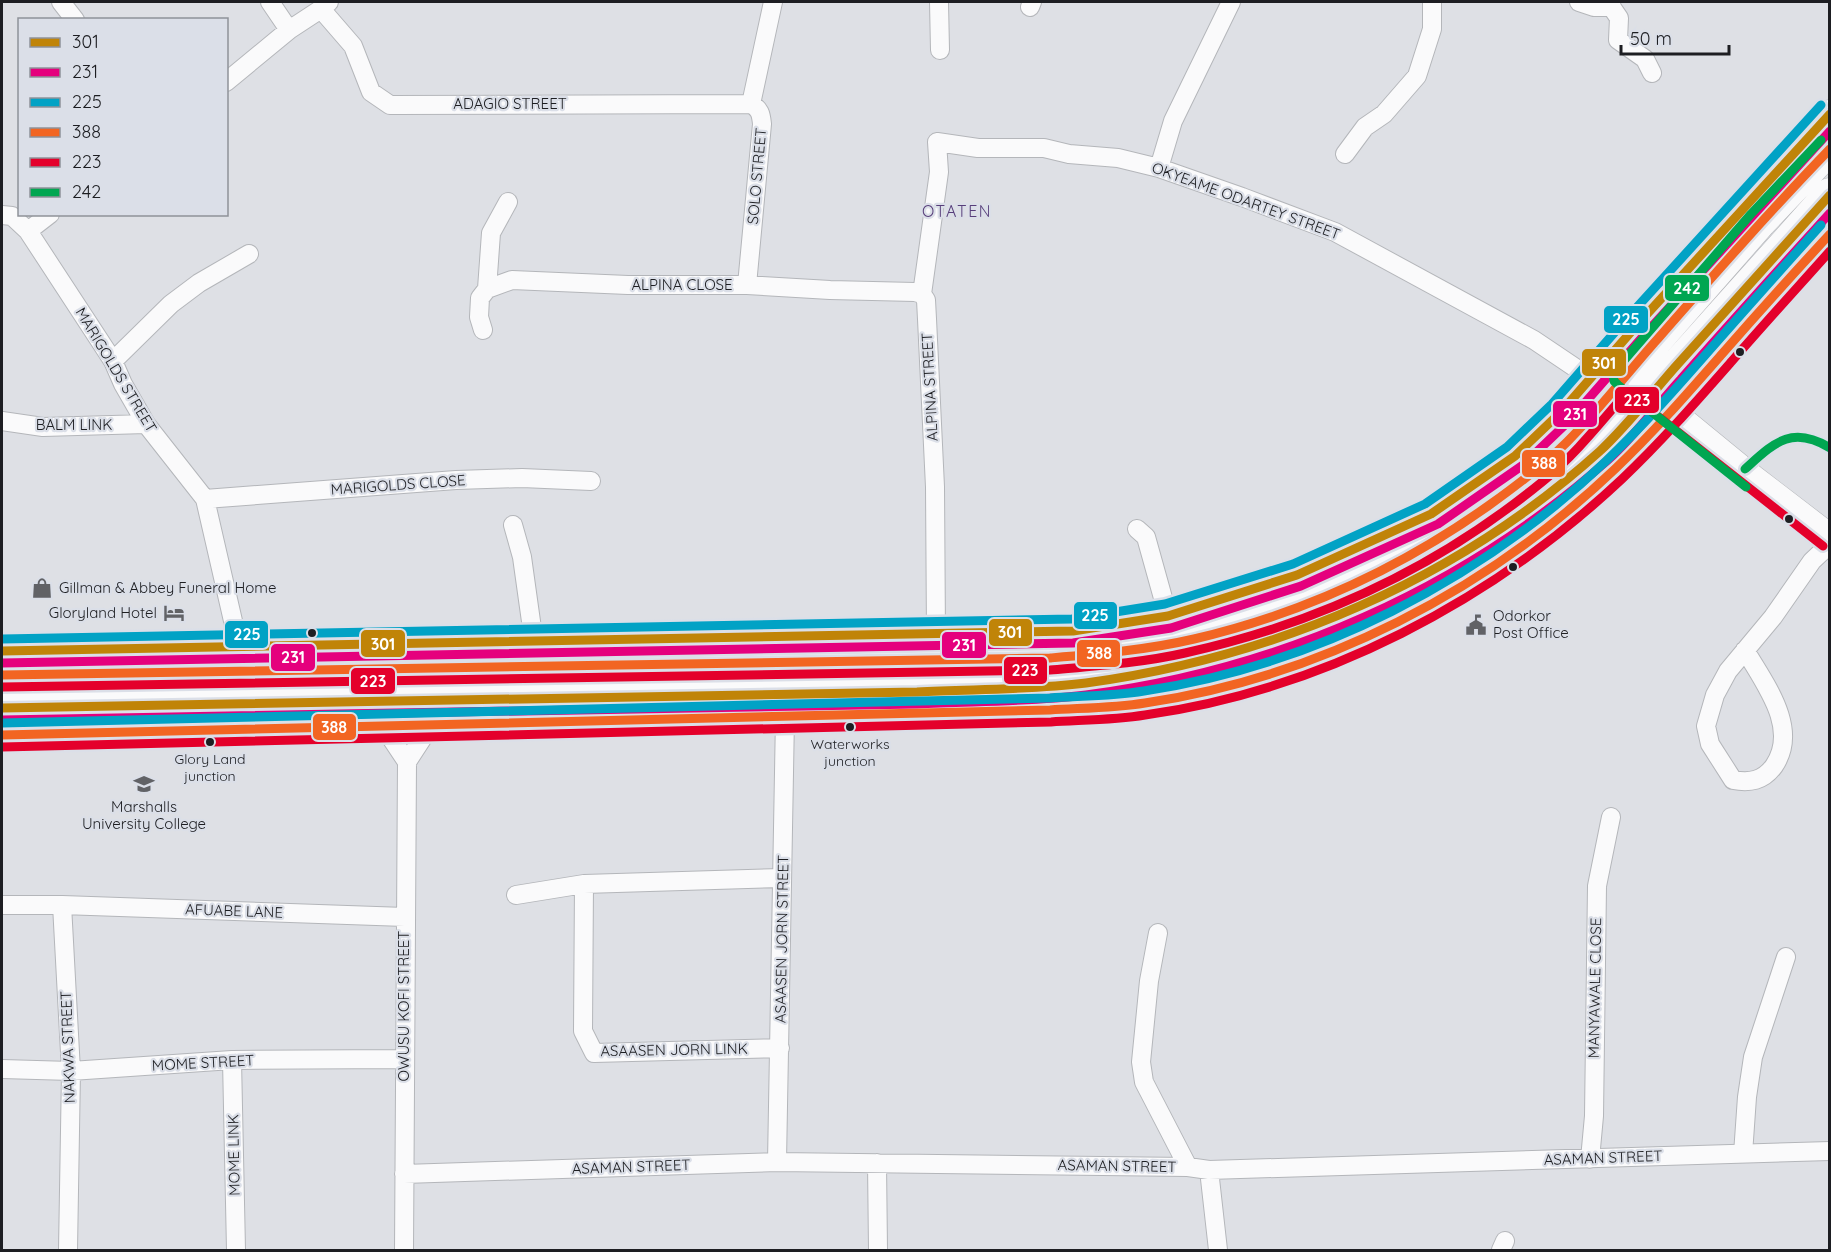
<svg xmlns="http://www.w3.org/2000/svg" width="1831" height="1252" font-family="Quicksand,sans-serif">
<style>
.lines{fill:none;stroke-linecap:round;stroke-linejoin:round}
.street-casing{stroke:#b4b6ba;stroke-width:20}
.secondary-casing{stroke:#b4b6ba;stroke-width:27}
.highway-casing{stroke:#b4b6ba;stroke-width:33}
.street{stroke:#fafafb;stroke-width:18}
.secondary{stroke:#fafafb;stroke-width:26}
.highway{stroke:#fafafb;stroke-width:32}
.bus-1-casing{stroke:#dbdfe8;stroke-width:14}
.bus-2-casing{stroke:#dbdfe8;stroke-width:14}
.bus-3-casing{stroke:#dbdfe8;stroke-width:14}
.bus-4-casing{stroke:#dbdfe8;stroke-width:14}
.bus-5-casing{stroke:#dbdfe8;stroke-width:14}
.bus-6-casing{stroke:#dbdfe8;stroke-width:14}
.bus-1{stroke:#c08408;stroke-width:9}
.bus-2{stroke:#e5007d;stroke-width:9}
.bus-3{stroke:#01a2c5;stroke-width:9}
.bus-4{stroke:#f26522;stroke-width:9}
.bus-5{stroke:#e4002b;stroke-width:9}
.bus-6{stroke:#00a651;stroke-width:9}
.bus-dot{fill:#1d1e22;stroke:#dbdfe8;stroke-width:2}
.labels{text-anchor:middle;stroke-width:4.5;stroke-linejoin:round;paint-order:stroke}
.bus-label{font-size:14px;fill:#1d1e22;stroke:#dbdfe8}
.street-label{font-size:15px;fill:#1d1e22;stroke:#dbdfe8}
.poi-label{font-size:15px;fill:#1d1e22;stroke:#dbdfe8;text-anchor:start}
.neighbourhood-label{font-size:16px;letter-spacing:1.5px;fill:#573e7a;stroke:#dbdfe8}
.line-badge{stroke:#dbdfe8;stroke-width:2}
.badge-label{font-size:16px;text-anchor:middle;font-weight:bold;fill:#fff}
</style>
<rect width="100%" height="100%" fill="#dee0e5"/>
<g class="lines">
<!-- street casing -->
<g class="street-casing">
<path id="street" d="M61,2l14,18
M270,2l19,28
M939,2l1,48
M1579,2l15,5h18
M1608,2l11,16 -1,22 27,19 7,14
M1030,7l2,-5
M321,9l32,37 18,46 19,13 361,-1
M226,82l63,-52 32,-21 8,-7
M751,104l22,-102
M1345,154l20,-27 19,-13 33,-38 15,-47v-27
M1159,168l14,-47 58,-119
M2,215l10,1 16,15 22,-17
M28,231l85,130 10,23 23,40 59,75 34,148
M747,285l15,-161c-1,-10 -2,-15 -11,-20
M487,289l4,-56 17,-31
M483,330l-4,-13 1,-19 7,-9 25,-9 116,5h119l83,5 85,2 7,2
M113,361l58,-57 28,-21 50,-29
M2,421l41,6 103,-3
M205,499l251,-19 66,-2 69,3
M513,525l9,32 13,93
M1137,529l9,8 22,79
M936,635l-1,-148 -8,-168 -1,-19 -4,-6 17,-122 -2,-30 41,6h66l25,6 49,4 41,10 83,29 93,35 199,108 58,39
M1745,650c19,33 55,78 29,116 -11,15 -24,17 -41,14l-23,-36 -4,-18 9,-31 13,-24 45,-54 39,-56 18,-17
M383,726l24,36
M584,884l-1,147 11,22 186,-5
M516,895l68,-11 198,-6
M2,905h60l343,12
M62,905l9,166 -3,179
M1158,933l-9,48 -8,81 3,20 44,85
M232,1060l4,190
M2,1069l69,2 161,-11 172,-1
M1743,1154l4,-57 6,-40 33,-100
M1590,1159l4,-43 3,-230 14,-69
M777,1162l8,-445
M877,1163l1,87
M1209,1170l9,80
M404,1174l373,-12 411,5 21,3 621,-19
M404,1250l3,-488 24,-37
M1501,1250l4,-9"/>
</g>
<!-- secondary casing -->
<g class="secondary-casing">
<path id="secondary" d="M1659,401l94,77 77,59
M2,651l854,-17 80,1 137,-4 95,-15 129,-41 134,-61 84,-58 46,-44 76,-87 193,-212
M2,735l1048,-25c36,-2 74,-2 109,-9 163,-27 316,-106 439,-216 45,-40 85,-86 124,-131 36,-41 72,-81 108,-121"/>
</g>
<!-- highway casing -->
<g class="highway-casing">
<path id="highway" d="M856,634l25,26
M1201,663l2,30
M2,675l1048,-17c194,-9 375,-83 517,-216l193,-220 70,-74
M2,708l915,-16c56,-3 113,-2 168,-9 190,-22 375,-104 517,-234l228,-255"/>
</g>
<!-- street -->
<use href="#street" class="street"/>
<!-- secondary -->
<use href="#secondary" class="secondary"/>
<!-- highway -->
<use href="#highway" class="highway"/>
<!-- bus-1 casing -->
<g class="bus-1-casing">
<path id="bus-1" d="M2,651l1071,-20 95,-15 129,-41 134,-61 84,-58 46,-44 76,-87 193,-211
M2,708l915,-16c56,-3 113,-2 169,-9 190,-26 371,-103 514,-232 28,-26 52,-58 77,-86 51,-57 102,-113 153,-170"/>
</g>
<!-- bus-2 casing -->
<g class="bus-2-casing">
<path id="bus-2" d="M2,663l1071,-20 98,-15 130,-42 137,-62 85,-59 46,-44 77,-88 184,-202
M2,720l915,-16c56,-3 113,-2 169,-9 193,-25 376,-105 522,-235 27,-24 49,-55 73,-81 49,-56 99,-111 149,-166"/>
</g>
<!-- bus-3 casing -->
<g class="bus-3-casing">
<path id="bus-3" d="M2,639l1070,-20 93,-15 128,-40 132,-60 82,-57 45,-43 76,-87 193,-212
M2,723l1048,-25c31,-2 63,-2 94,-7 172,-26 335,-110 461,-229 39,-37 74,-77 109,-117 36,-41 71,-80 107,-120"/>
</g>
<!-- bus-4 casing -->
<g class="bus-4-casing">
<path id="bus-4" d="M2,675l1048,-17c48,-4 97,-8 144,-19 107,-25 205,-70 294,-133 28,-20 56,-41 79,-64 31,-31 58,-66 87,-99 58,-66 115,-131 176,-194
M2,735l1048,-25c32,-2 64,-2 95,-7 175,-26 342,-112 470,-234 38,-36 72,-75 107,-115 35,-40 71,-80 108,-120"/>
</g>
<!-- bus-5 casing -->
<g class="bus-5-casing">
<path id="bus-5" d="M2,687l1048,-17c45,-4 91,-7 135,-17 131,-29 253,-86 357,-171 32,-26 58,-59 85,-90l196,154
M2,747l1049,-25c31,-2 63,-2 94,-7 178,-25 347,-114 477,-236 39,-37 74,-77 110,-118 32,-37 65,-73 98,-110"/>
</g>
<!-- bus-6 casing -->
<g class="bus-6-casing">
<path id="bus-6" d="M1745,469c28,-25 46,-45 85,-21
M1746,487l-128,-102 -4,-4 -1,-8 138,-159 70,-74"/>
</g>
<!-- bus-1 -->
<use href="#bus-1" class="bus-1"/>
<!-- bus-2 -->
<use href="#bus-2" class="bus-2"/>
<!-- bus-3 -->
<use href="#bus-3" class="bus-3"/>
<!-- bus-4 -->
<use href="#bus-4" class="bus-4"/>
<!-- bus-5 -->
<use href="#bus-5" class="bus-5"/>
<!-- bus-6 -->
<use href="#bus-6" class="bus-6"/>
</g>
<!-- icons -->
<defs>
<g id="shop-bare" transform="scale(1.62)"><path d="M-5-2.5h2.3a2.7 3.5 0 0 1 5.4 0H5L5.5 6h-11ZM-1.5-2.5h3a1.5 2.3 0 0 0-3 0Z" fill="#616266" stroke="#dbdfe8" stroke-width="2.5" paint-order="stroke"/></g>
<g id="hotel-bare" transform="scale(1.62)"><path d="M-6-4.5h1.5V1H6V5H4.5V3h-9V5H-6ZM-4 0a1.8 1.8 0 1 1 3.6 0ZM.5 0V-2.5h3Q6-2.5 6 0Z" fill="#616266" stroke="#dbdfe8" stroke-width="2.5" paint-order="stroke"/></g>
<g id="civic-bare" transform="scale(1.62)"><path d="M-.6-6.5H3V-4.5H.6V-3L4-1V1h2V6H-6V1h2V-1L-.6-3ZM-1.2 2.5V6h2.4V2.5Z" fill="#616266" stroke="#dbdfe8" stroke-width="2.5" paint-order="stroke"/></g>
<g id="university-bare" transform="scale(1.62)"><path d="M0-5L7-2L0 1L-7-2ZM-4 1L0 2.5L4 1V4Q0 6-4 4Z" fill="#616266" stroke="#dbdfe8" stroke-width="2.5" paint-order="stroke"/></g>
</defs>
<g fill-rule="evenodd">
<use href="#shop-bare" x="42" y="588"/>
<use href="#hotel-bare" x="174" y="613"/>
<use href="#civic-bare" x="1476" y="625"/>
<use href="#university-bare" x="144" y="784"/>
</g>
<!-- markers -->
<g class="bus-dot">
<circle cx="1740" cy="352" r="5"/>
<circle cx="1789" cy="519" r="5"/>
<circle cx="1513" cy="567" r="5"/>
<circle cx="312" cy="633" r="5"/>
<circle cx="850" cy="727" r="5"/>
<circle cx="210" cy="742" r="5"/>
</g>
<g class="labels">
<!-- bus labels -->
<g class="bus-label">
<text x="850" y="749">Waterworks<tspan x="850" dy="17">junction</tspan></text>
<text x="210" y="764">Glory Land<tspan x="210" dy="17">junction</tspan></text>
</g>
<!-- street labels -->
<g class="street-label">
<text x="510" y="109">ADAGIO STREET</text>
<text transform="translate(757 176) rotate(-85)" y="5">SOLO STREET</text>
<text transform="translate(1246 201) rotate(20)" y="5">OKYEAME ODARTEY STREET</text>
<text x="682" y="290">ALPINA CLOSE</text>
<text transform="translate(116 370) rotate(59)" y="5">MARIGOLDS STREET</text>
<text transform="translate(930 387) rotate(-93)" y="5">ALPINA STREET</text>
<text x="74" y="430">BALM LINK</text>
<text transform="translate(398 485) rotate(-4)" y="5">MARIGOLDS CLOSE</text>
<text transform="translate(234 911) rotate(2)" y="5">AFUABE LANE</text>
<text transform="translate(782 939) rotate(-89)" y="5">ASAASEN JORN STREET</text>
<text transform="translate(1595 988) rotate(-89)" y="5">MANYAWALE CLOSE</text>
<text transform="translate(404 1006) rotate(-90)" y="5">OWUSU KOFI STREET</text>
<text transform="translate(68 1047) rotate(-92)" y="5">NAKWA STREET</text>
<text transform="translate(674 1050) rotate(-1)" y="5">ASAASEN JORN LINK</text>
<text transform="translate(203 1063) rotate(-3)" y="5">MOME STREET</text>
<text transform="translate(234 1155) rotate(-91)" y="5">MOME LINK</text>
<text transform="translate(1603 1158) rotate(-2)" y="5">ASAMAN STREET</text>
<text transform="translate(1117 1166) rotate(1)" y="5">ASAMAN STREET</text>
<text transform="translate(631 1167) rotate(-2)" y="5">ASAMAN STREET</text>
</g>
<!-- poi labels -->
<g class="poi-label">
<text x="59" y="593">Gillman &amp; Abbey Funeral Home</text>
<text x="157" y="618" text-anchor="end">Gloryland Hotel</text>
<text x="1493" y="621">Odorkor<tspan x="1493" dy="17">Post Office</tspan></text>
<text x="144" y="812" text-anchor="middle">Marshalls<tspan x="144" dy="17">University College</tspan></text>
</g>
<!-- neighbourhood labels -->
<g class="neighbourhood-label">
<text x="957" y="217">OTATEN</text>
</g>
</g>
<g class="line-badge">
<rect x="1664" y="274" width="46" height="28" rx="6" fill="#00a651"/>
<rect x="1603" y="305" width="46" height="29" rx="6" fill="#01a2c5"/>
<rect x="1581" y="348" width="46" height="29" rx="6" fill="#c08408"/>
<rect x="1614" y="386" width="46" height="28" rx="6" fill="#e4002b"/>
<rect x="1552" y="400" width="46" height="28" rx="6" fill="#e5007d"/>
<rect x="1521" y="449" width="45" height="29" rx="6" fill="#f26522"/>
<rect x="1073" y="601" width="45" height="29" rx="6" fill="#01a2c5"/>
<rect x="988" y="618" width="45" height="29" rx="6" fill="#c08408"/>
<rect x="224" y="620" width="45" height="29" rx="6" fill="#01a2c5"/>
<rect x="360" y="629" width="46" height="29" rx="6" fill="#c08408"/>
<rect x="941" y="631" width="46" height="28" rx="6" fill="#e5007d"/>
<rect x="1076" y="639" width="45" height="29" rx="6" fill="#f26522"/>
<rect x="270" y="643" width="46" height="29" rx="6" fill="#e5007d"/>
<rect x="1003" y="656" width="45" height="29" rx="6" fill="#e4002b"/>
<rect x="350" y="667" width="46" height="28" rx="6" fill="#e4002b"/>
<rect x="312" y="713" width="45" height="28" rx="6" fill="#f26522"/>
</g>
<g class="badge-label">
<text x="1687" y="294">242</text>
<text x="1626" y="325">225</text>
<text x="1604" y="369">301</text>
<text x="1637" y="406">223</text>
<text x="1575" y="420">231</text>
<text x="1544" y="469">388</text>
<text x="1095" y="621">225</text>
<text x="1010" y="638">301</text>
<text x="247" y="640">225</text>
<text x="383" y="650">301</text>
<text x="964" y="651">231</text>
<text x="1099" y="659">388</text>
<text x="293" y="663">231</text>
<text x="1025" y="676">223</text>
<text x="373" y="687">223</text>
<text x="334" y="733">388</text>
</g>
<!-- border -->
<rect width="1831" height="1252" fill="none" stroke="#1d1e22" stroke-width="6"/>
<!-- legend -->
<rect x="18" y="18" width="210" height="198" fill="#dbdfe8" stroke="#8f9299" stroke-width="1.5"/>
<rect x="30" y="38" width="30" height="9" fill="#c08408" stroke="#8f9299" stroke-width="1.5"/>
<text x="72" y="48" font-size="18" fill="#1d1e22">301</text>
<rect x="30" y="68" width="30" height="9" fill="#e5007d" stroke="#8f9299" stroke-width="1.5"/>
<text x="72" y="78" font-size="18" fill="#1d1e22">231</text>
<rect x="30" y="98" width="30" height="9" fill="#01a2c5" stroke="#8f9299" stroke-width="1.5"/>
<text x="72" y="108" font-size="18" fill="#1d1e22">225</text>
<rect x="30" y="128" width="30" height="9" fill="#f26522" stroke="#8f9299" stroke-width="1.5"/>
<text x="72" y="138" font-size="18" fill="#1d1e22">388</text>
<rect x="30" y="158" width="30" height="9" fill="#e4002b" stroke="#8f9299" stroke-width="1.5"/>
<text x="72" y="168" font-size="18" fill="#1d1e22">223</text>
<rect x="30" y="188" width="30" height="9" fill="#00a651" stroke="#8f9299" stroke-width="1.5"/>
<text x="72" y="198" font-size="18" fill="#1d1e22">242</text>
<!-- scale -->
<path d="M1621 45v9h108v-9" fill="none" stroke="#1d1e22" stroke-width="3"/>
<text x="1630" y="45" font-size="18" fill="#1d1e22" stroke="#dbdfe8" stroke-width="4.5" paint-order="stroke">50 m</text>
</svg>
